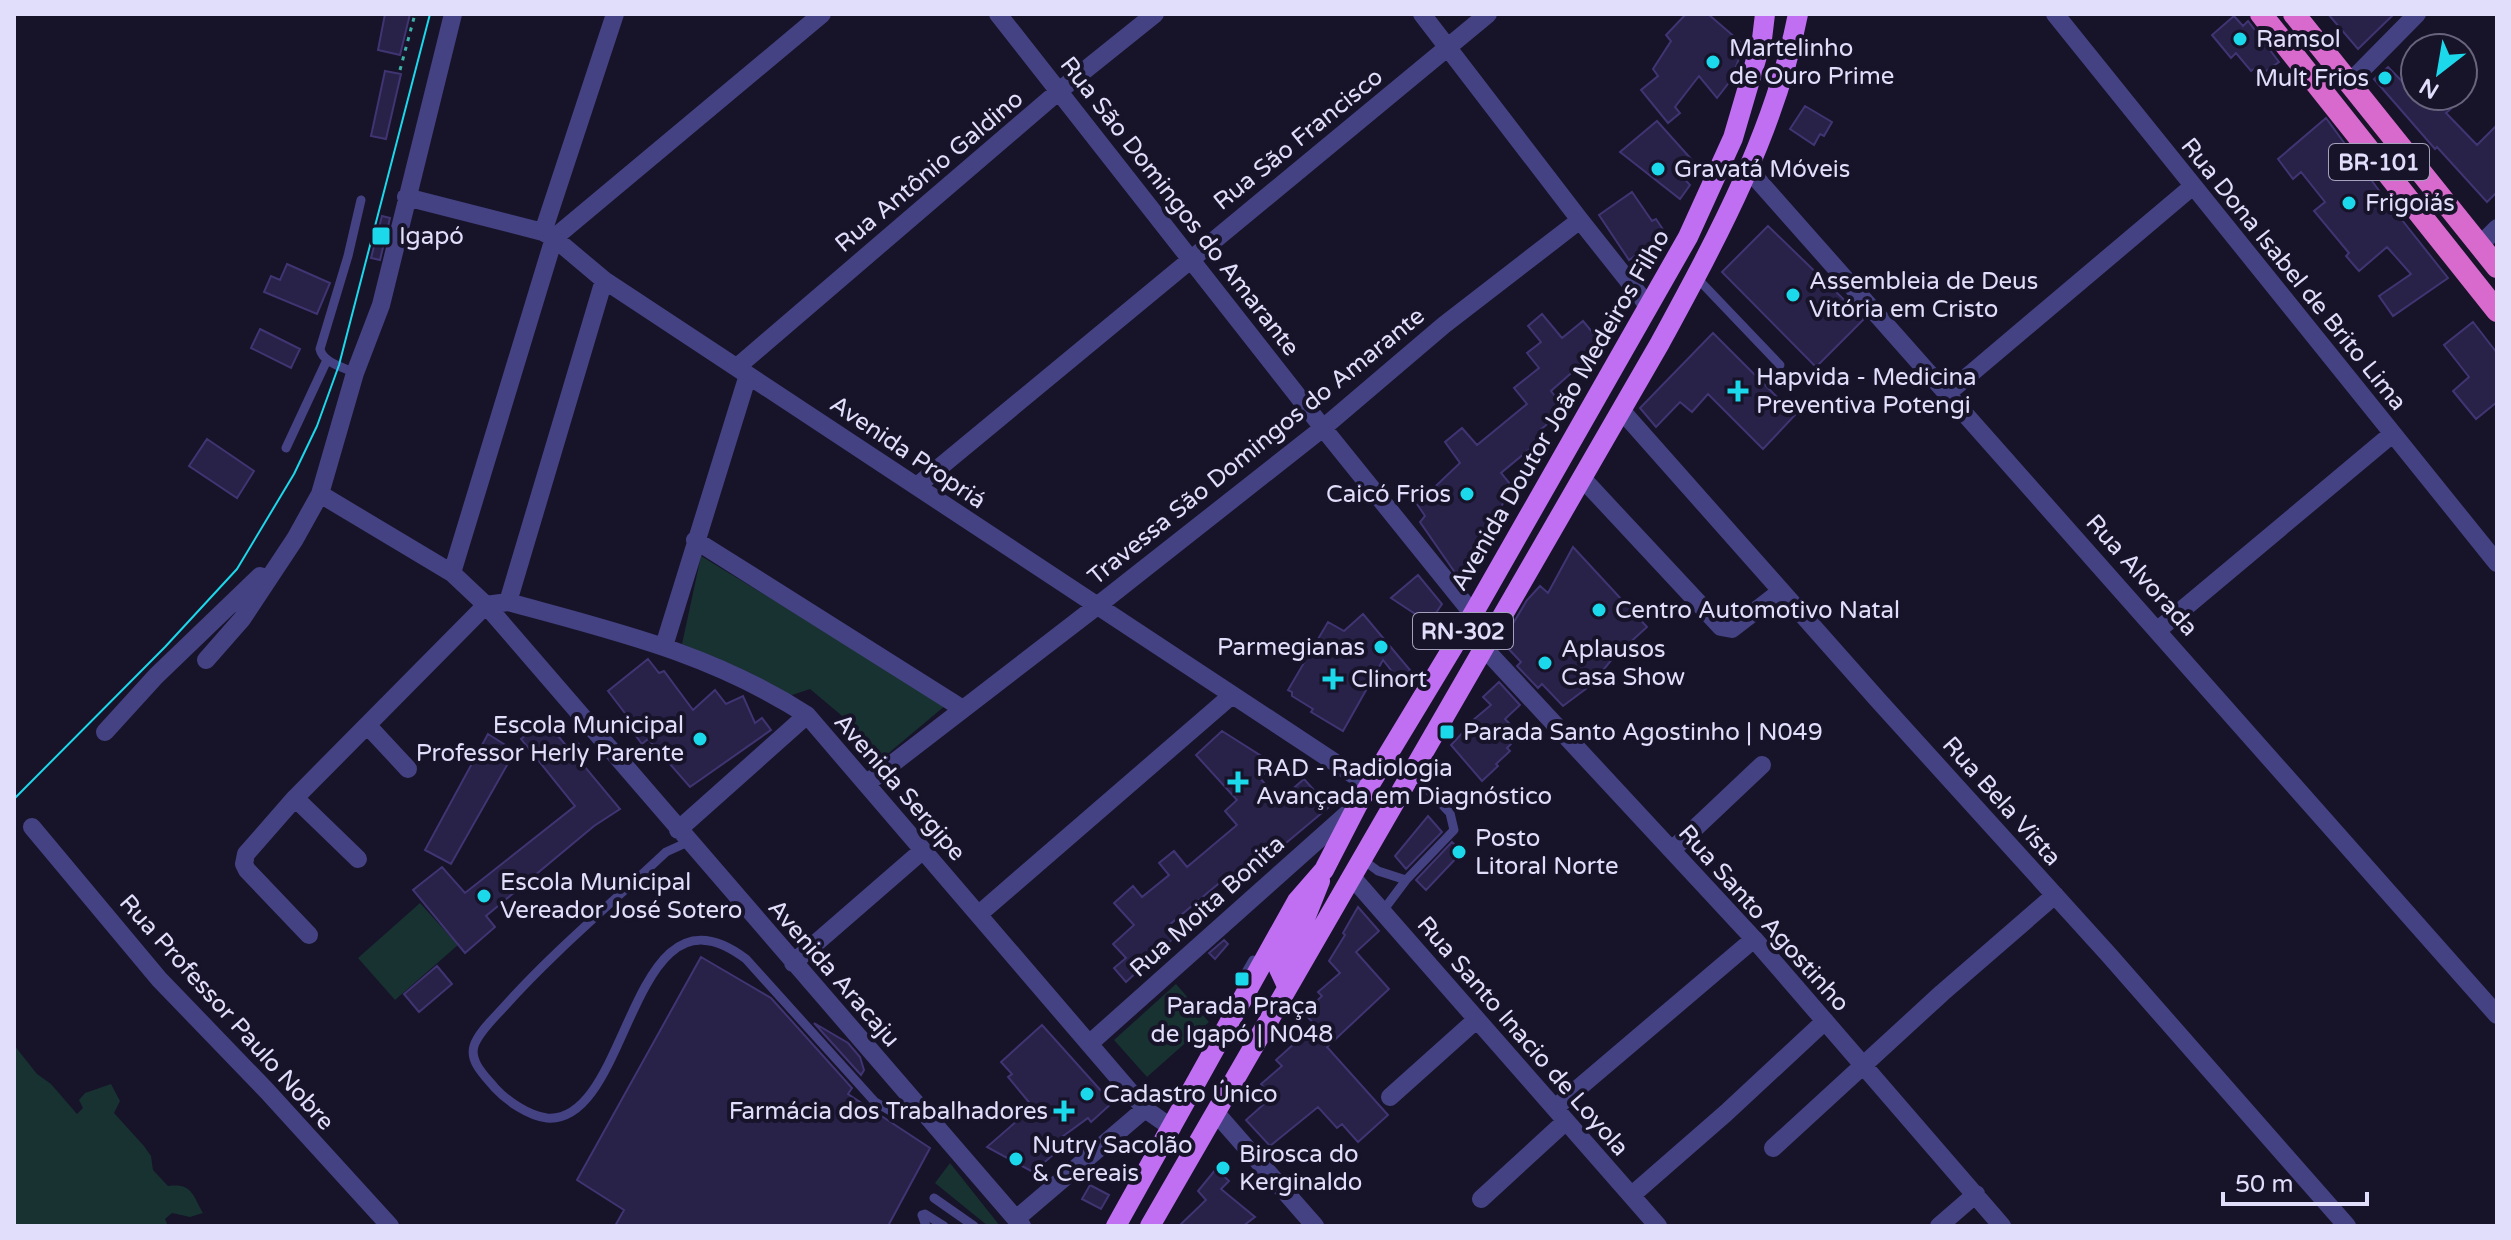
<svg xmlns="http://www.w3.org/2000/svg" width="2511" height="1240" font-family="'Varela Round',sans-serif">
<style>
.green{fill:#173231}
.building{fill:#282148;stroke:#403572;stroke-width:2}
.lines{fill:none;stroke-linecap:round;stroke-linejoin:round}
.path{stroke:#3cb2aa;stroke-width:3;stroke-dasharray:4 6;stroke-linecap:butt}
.service{stroke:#444283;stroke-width:9}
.minor{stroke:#444283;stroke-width:18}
.primary{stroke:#c06ff2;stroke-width:20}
.trunk{stroke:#d86ace;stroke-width:22}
.tram{stroke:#1bd8ea;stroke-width:2}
.poi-dot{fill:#1bd8ea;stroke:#171329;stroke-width:3}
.labels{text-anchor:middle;stroke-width:8;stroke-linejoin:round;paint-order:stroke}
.shield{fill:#171329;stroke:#a4a1bd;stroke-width:2}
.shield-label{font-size:22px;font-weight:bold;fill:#e1defc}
.poi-label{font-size:24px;fill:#e1defc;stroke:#171329;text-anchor:start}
.street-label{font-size:24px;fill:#e1defc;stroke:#171329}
</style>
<rect width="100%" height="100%" fill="#171329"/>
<!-- green -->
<path class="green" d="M701,556l245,149 -74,62 -20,-23 -11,-29 -31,-26 -21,7 -107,-52z
M420,903l38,42 -63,55 -37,-42z
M1176,984l33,38 -62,55 -33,-37z
M14,1045l23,29 14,10 26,30 6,-6 -4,-8 6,-7 26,-9 9,17 -6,12 30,33 7,10 2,14 15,16c24,-3 24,8 35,27l-13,4 -18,-4 -7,6 3,7h-154z
M950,1163l50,63h-12l-53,-43z"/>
<!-- building -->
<path class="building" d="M385,14h25l-10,41 -22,-5z
M1686,14h22l36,31 -13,35 -14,18 -18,-22 -24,31 5,6 -12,10 -27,-33 17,-14 -5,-7 18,-28 -5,-6z
M2328,14h66l-36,35z
M2234,16l9,10 5,-5 31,41 -16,11 -5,-7 -7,5 -15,-18 -5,5 -19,-23z
M2388,67l39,40 16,-11 10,11 -7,6 31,32 20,-20v67l-10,10 -50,-55 -2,2 -61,-70z
M385,71l16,3 -15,65 -15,-3z
M1805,106l27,16 -8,14 -4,-2 -6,11 -24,-16z
M2326,118l57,78 65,82 -55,38 -14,-20 32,-22 -24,-27 -28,24 -13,-15 3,-3 -35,-42 11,-9 -24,-30 -8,7 -15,-20z
M1657,121l35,39 -14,12 12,13 -10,14 -60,-47z
M1632,192l20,29 4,-2 10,15 -37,26 -30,-45z
M382,216l8,2 -10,42 -9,-2z
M1768,226l96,93 -48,48 -94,-95z
M287,264l43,19 -13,31 -53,-22 7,-16 9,4z
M1542,314l20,24 21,-17 20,24 -52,46 10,13 -9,7 5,5 -18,15 9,11 -13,11 -4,-5 -30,25 10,12 -39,88 -16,1 -36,-52 5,-6 -8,-12 43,-41 -15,-21 17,-14 15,17 50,-41 -13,-16 25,-20 -12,-15 14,-11 -13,-16z
M2473,322l24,31v49l-21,17 -23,-28 16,-14 -25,-32z
M260,329l40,20 -9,19 -40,-20z
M1713,333l82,82 -32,34 -55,-55 -16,18 -12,-10 -24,25 -16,-19z
M207,439l47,32 -17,27 -48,-32z
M1573,547l74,80 -34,31 -22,27 -28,21 -21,-22 -4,4 -21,-22 4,-4 -19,-20 25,-42 13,-14 8,7z
M1418,575l24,29 -13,19 -38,-25z
M1363,614l47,56 -9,13 -18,-23 -40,71 -32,-19 2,-3 -21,-13v-4l-4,-2 40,-68 16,9z
M648,659l11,14 5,-2 29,39 22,-20 11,14 17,-8 12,27 7,-5 9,12 -81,57 -42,-48 -6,5 -15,-20 4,-3 -23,-30z
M1499,682l21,23 -15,14 15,16 -13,13 3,3 -14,13 2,2 -16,15 -31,-36 17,-18 -2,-1 25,-21 -8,-8z
M545,720l23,28 8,-7 11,13 -7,7 40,48 -26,17 -108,90 9,11 -30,26 -52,-63 29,-23 23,26 110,-87 -54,-67z
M1222,731l52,33 -14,14 19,23 25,-22 25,28 -98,82 -8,-9 -55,46 8,10 -50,46 -12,-14 12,-10 -13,-14 21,-19 -20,-22 19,-17 9,11 27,-22 -10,-12 15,-12 13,16 50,-42 -12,-14 12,-11 -41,-45z
M488,734l27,17 -64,113 -26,-14z
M1428,816l14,16 -36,37 -11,-13z
M1452,842l10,10 -36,38 -10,-10z
M1358,907l21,24 -23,21 33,37 -62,58 61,68 -30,27 -16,-18 -5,4 -19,-21 -48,39 -24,-26 26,-23 -11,-13 21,-18 -6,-6 39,-35 -11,-12 18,-17 -4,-4 22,-19 -11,-12 16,-26 -2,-2z
M1224,940l4,4 -13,15 -6,-6z
M701,957l70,41 81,90 -4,6 82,54 -42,78h-273l9,-16 -47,-30z
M437,966l15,18 -33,28 -15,-18z
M814,1023l34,20 12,14 4,13 -3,5z
M1042,1025l70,78 -21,19 -3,-4 -26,19 5,6 -34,29 -46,-25 46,-40 -25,-30 4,-3 -11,-12z
M1216,1169l13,12 -8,8 34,28 -12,9h-64l27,-26 -8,-9z
M1090,1185l19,10 -8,14 -19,-10z"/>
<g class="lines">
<!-- path -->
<path class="path" d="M400,70l15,-56"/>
<!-- service -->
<path class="service" d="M1696,277l84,88
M355,373c-12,-6 -32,-10 -35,-24l28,-93 13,-56
M286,448l41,-88
M688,842l-22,10c-54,51 -113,100 -163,156 -9,10 -25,25 -29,38 -5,16 12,31 21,42 12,13 34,28 52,30 85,7 82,-248 199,-159l129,143 26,15 22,-8
M1362,859l16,12 28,9 48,-50 -4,-17 -38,-40
M1382,912l24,-32
M1243,990l-1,-11 11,-19
M934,1198l40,28
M922,1215l3,-1 19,12
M922,1215l4,11"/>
<!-- minor -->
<path class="minor" d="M998,14l325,414 150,186
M1422,14l158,206 69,87
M2055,14l442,549
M2350,82l67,-68
M1748,169l749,846
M406,197l137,35 11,6 50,42 765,505
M543,232l72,-218
M2480,245l17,-17
M737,367l322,-276 96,-77
M1948,393l245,-207
M1621,410l257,290 231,255 238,271
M1582,478l139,149 11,2 49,-38
M917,486l571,-472
M320,494l132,79 34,32 536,621
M695,540l268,169
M452,573l102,-335 268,-224
M508,602l96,-322
M486,605l22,-3c109,30 202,51 299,113l338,394 27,19
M2158,630l233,-195
M664,646l84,-271
M1484,648l270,291 248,287
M206,660l36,-41 53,-80 25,-45 35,-121 26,-68 72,-291
M368,726l40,43
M105,732l51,-56 104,-100
M866,784l231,-178 226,-178 121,-103 136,-105
M295,798l63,61
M32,827l127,152 108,112 123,135
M678,830l129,-115
M1672,850l90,-85
M1352,877l306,349
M979,914l252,-218
M309,935l-62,-65 -3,-6 2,-10 49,-56 191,-193
M793,963l129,-112
M1089,1044l267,-238
M1390,1097l86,-77
M1555,1108l199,-169
M1216,1113l99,113
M1773,1148l169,-155 113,-98
M1632,1195l94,-82 99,-92
M1481,1199l85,-78
M1016,1219l129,-110
M1939,1226l37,-32"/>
<!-- primary -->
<path class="primary" d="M1287,986l-8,-17 1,-7 26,-46 14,-35
M1116,1226l181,-325 27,-31 34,-66 115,-190 215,-377 45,-99 29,-99 3,-25
M1150,1226l510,-883c57,-105 115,-211 138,-329"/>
<!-- trunk -->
<path class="trunk" d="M2261,14l236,297
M2294,14l203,253"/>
<!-- tram -->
<path class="tram" d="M14,799l151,-152 72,-78 57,-95 23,-48 22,-61 91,-351"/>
</g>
<!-- markers -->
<g class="poi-dot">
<circle cx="2240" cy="39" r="8"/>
<circle cx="1713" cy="62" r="8"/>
<circle cx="2385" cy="78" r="8"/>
<circle cx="1658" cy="169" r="8"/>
<circle cx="2349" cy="203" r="8"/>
<rect x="371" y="226" width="20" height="20" rx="4"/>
<circle cx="1793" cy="295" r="8"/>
<path d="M1734 379h8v8h8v8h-8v8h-8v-8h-8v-8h8z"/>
<circle cx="1467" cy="494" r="8"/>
<circle cx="1599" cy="610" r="8"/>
<circle cx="1381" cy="647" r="8"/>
<circle cx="1545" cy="663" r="8"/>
<path d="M1329 667h8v8h8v8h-8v8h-8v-8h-8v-8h8z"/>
<rect x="1439" y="724" width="16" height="16" rx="4"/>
<circle cx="700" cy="739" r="8"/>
<path d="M1234 770h8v8h8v8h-8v8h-8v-8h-8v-8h8z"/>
<circle cx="1459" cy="852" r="8"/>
<circle cx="484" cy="896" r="8"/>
<rect x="1234" y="971" width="16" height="16" rx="4"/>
<circle cx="1087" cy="1094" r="8"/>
<path d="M1060 1099h8v8h8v8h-8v8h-8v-8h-8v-8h8z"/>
<circle cx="1016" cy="1159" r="8"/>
<circle cx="1223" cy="1168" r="8"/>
</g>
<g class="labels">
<!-- shield labels -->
<g class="shield">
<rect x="2329" y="144" width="100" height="36" rx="6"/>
<rect x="1413" y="613" width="100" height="36" rx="6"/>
</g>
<g class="shield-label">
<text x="2379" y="170">BR-101</text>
<text x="1463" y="639">RN-302</text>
</g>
<!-- poi labels -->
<g class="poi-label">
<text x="2256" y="47">Ramsol</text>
<text x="1729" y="56">Martelinho<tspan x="1729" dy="28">de Ouro Prime</tspan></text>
<text x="2369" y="86" text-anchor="end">Mult Frios</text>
<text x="1674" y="177">Gravatá Móveis</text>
<text x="2365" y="211">Frigoiás</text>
<text x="399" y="244">Igapó</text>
<text x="1809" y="289">Assembleia de Deus<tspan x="1809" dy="28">Vitória em Cristo</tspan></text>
<text x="1756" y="385">Hapvida - Medicina<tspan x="1756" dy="28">Preventiva Potengi</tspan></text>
<text x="1451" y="502" text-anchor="end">Caicó Frios</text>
<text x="1615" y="618">Centro Automotivo Natal</text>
<text x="1365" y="655" text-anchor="end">Parmegianas</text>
<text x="1561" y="657">Aplausos<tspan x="1561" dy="28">Casa Show</tspan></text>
<text x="1351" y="687">Clinort</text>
<text x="684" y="733" text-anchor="end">Escola Municipal<tspan x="684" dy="28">Professor Herly Parente</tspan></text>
<text x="1463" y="740">Parada Santo Agostinho | N049</text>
<text x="1256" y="776">RAD - Radiologia<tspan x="1256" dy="28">Avançada em Diagnóstico</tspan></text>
<text x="1475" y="846">Posto<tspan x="1475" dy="28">Litoral Norte</tspan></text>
<text x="500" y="890">Escola Municipal<tspan x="500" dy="28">Vereador José Sotero</tspan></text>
<text x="1242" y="1014" text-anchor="middle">Parada Praça<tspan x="1242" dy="28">de Igapó | N048</tspan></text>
<text x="1103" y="1102">Cadastro Único</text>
<text x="1048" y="1119" text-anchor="end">Farmácia dos Trabalhadores</text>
<text x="1032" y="1153">Nutry Sacolão<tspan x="1032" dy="28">&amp; Cereais</tspan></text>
<text x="1239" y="1162">Birosca do<tspan x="1239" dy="28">Kerginaldo</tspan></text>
</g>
<!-- street labels -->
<g class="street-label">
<text transform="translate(1298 139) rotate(-39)" y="8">Rua São Francisco</text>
<text transform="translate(929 171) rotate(-40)" y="8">Rua Antônio Galdino</text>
<text transform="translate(1180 206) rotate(52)" y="8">Rua São Domingos do Amarante</text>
<text transform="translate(2294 274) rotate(51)" y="8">Rua Dona Isabel de Brito Lima</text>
<text transform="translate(1560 410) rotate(-60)" y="8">Avenida Doutor João Medeiros Filho</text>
<text transform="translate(1256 446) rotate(-39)" y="8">Travessa São Domingos do Amarante</text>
<text transform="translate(908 452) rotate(34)" y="8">Avenida Propriá</text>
<text transform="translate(2142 575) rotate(48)" y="8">Rua Alvorada</text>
<text transform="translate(900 787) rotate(49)" y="8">Avenida Sergipe</text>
<text transform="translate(2002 801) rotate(48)" y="8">Rua Bela Vista</text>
<text transform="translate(1207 906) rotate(-42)" y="8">Rua Moita Bonita</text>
<text transform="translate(1764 918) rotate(48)" y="8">Rua Santo Agostinho</text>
<text transform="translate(834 973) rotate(49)" y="8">Avenida Aracaju</text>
<text transform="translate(227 1012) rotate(48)" y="8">Rua Professor Paulo Nobre</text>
<text transform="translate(1523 1036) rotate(49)" y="8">Rua Santo Inacio de Loyola</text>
</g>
</g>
<!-- border -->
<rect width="2511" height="1240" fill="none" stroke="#e1defc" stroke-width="32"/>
<!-- north arrow -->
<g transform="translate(2439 72) rotate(211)"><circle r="38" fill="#171329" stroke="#68647d" stroke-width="2"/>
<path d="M0-6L14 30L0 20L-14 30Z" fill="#1bd8ea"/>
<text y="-12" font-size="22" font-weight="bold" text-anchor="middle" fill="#e1defc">N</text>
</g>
<!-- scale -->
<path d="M2223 1192v12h144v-12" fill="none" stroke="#e1defc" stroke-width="4"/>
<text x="2235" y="1192" font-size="24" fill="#e1defc" stroke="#171329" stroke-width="6" paint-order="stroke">50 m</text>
</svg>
